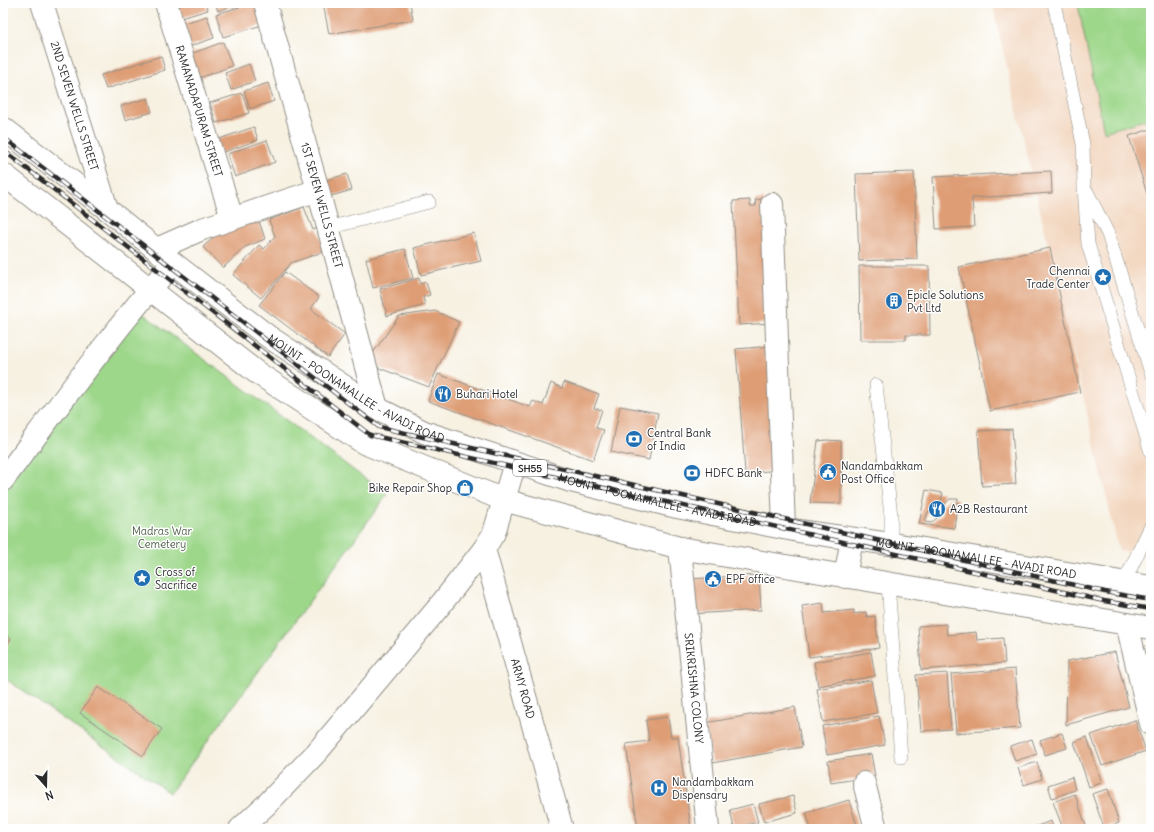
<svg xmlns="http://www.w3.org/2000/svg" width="1154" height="832" font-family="Delius,sans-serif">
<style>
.built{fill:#f2d5bd}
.green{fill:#9dd78a;stroke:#64815a}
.building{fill:#de9d75}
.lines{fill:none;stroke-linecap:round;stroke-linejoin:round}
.lane-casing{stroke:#918e86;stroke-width:14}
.street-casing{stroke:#918e86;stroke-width:24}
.secondary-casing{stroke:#918e86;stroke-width:24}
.primary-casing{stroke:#918e86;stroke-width:24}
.lane{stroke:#fff;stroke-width:13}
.street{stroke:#fff;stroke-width:22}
.secondary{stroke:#fff;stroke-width:22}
.primary{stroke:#fff;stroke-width:22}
.rail-casing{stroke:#2b2b2b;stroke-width:4.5}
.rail{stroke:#fff;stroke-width:3;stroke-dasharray:9;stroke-linecap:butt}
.labels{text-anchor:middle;stroke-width:3;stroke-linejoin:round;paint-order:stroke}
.shield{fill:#fff;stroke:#6b6b6b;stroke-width:1}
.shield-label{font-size:10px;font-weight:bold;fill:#2b2b2b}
.street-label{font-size:11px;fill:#2b2b2b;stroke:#fff}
.poi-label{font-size:11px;fill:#2b2b2b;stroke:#fff;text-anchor:start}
.park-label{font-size:11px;fill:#4d5f48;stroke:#fff}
</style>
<rect width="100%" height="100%" fill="#fff"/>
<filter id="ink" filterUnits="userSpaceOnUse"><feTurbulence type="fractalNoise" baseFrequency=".025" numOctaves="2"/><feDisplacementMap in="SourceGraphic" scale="8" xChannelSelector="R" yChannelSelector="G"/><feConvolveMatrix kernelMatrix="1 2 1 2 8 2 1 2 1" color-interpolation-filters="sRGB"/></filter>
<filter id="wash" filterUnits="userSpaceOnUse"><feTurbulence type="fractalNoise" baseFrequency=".012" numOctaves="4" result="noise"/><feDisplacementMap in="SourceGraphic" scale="16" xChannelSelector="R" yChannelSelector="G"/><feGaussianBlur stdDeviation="0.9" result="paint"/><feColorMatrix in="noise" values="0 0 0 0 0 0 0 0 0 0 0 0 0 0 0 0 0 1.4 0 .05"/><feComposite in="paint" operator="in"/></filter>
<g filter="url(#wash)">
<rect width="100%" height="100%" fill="#f7f1e2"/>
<!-- built -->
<path class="built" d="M992,3h159v553l-32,-5z"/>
<!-- green -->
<path class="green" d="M1085,3h66v115l-47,14 -26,-127z
M138,310l249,185 -217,298 -167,-116v-190z"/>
<g id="blocks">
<!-- building -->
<path class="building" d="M188,3h17l3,7 -30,9 -3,-12z
M215,3h26l-23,8z
M253,3h3l6,22 -39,12 -7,-23z
M323,3h87l3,17 -84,14z
M207,16l7,22 -26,9 -7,-23z
M223,42l9,24 -38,14 -9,-24z
M161,56l4,14 -59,19 -5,-14z
M249,64l6,17 -24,9 -6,-17z
M268,83l6,18 -24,8 -6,-18z
M242,93l7,20 -33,10 -6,-20z
M148,98l4,14 -27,8 -4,-14z
M254,127l4,13 -37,13 -5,-13z
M1151,129v78l-22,-71z
M267,140l8,22 -40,15 -8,-23z
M1051,171l1,22 -80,5 2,29 -38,2 -3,-52z
M914,172l3,87 -58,2 -3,-87z
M347,174l5,16 -21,6 -5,-16z
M764,199l8,124 -33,2 -6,-124 17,-1v6h6l-1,-6z
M304,207l9,23 4,-2 8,23 -34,12 -30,35 -28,-23 26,-30 5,4 11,-13 -6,-16z
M258,218l7,21 -20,8 -22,21 -20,-21 22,-20z
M474,233l7,28 -60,14 -7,-27z
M1050,248l30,144 -90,19 -31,-144z
M405,249l8,29 -40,10 -7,-29z
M859,266h70l1,69h-24v5h-46z
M285,272l34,25 -8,12 34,25 -17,23 -69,-52z
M419,278l1,6 6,-2 4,13 -7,2 2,8 -38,11 -7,-27z
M435,311l24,11 -30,65 -63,-24 33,-47z
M772,346l9,124 -36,3 -9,-124z
M438,374l92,33 3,-6 10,4 8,-22 11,5 2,-6 35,12 -5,14 8,2 -6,18 8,2 -11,30 -165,-59z
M620,406l38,7 -9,47 -38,-8z
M1012,429l4,55 -34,2 -4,-55z
M827,440l14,1v63l-31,-1 8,-62z
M926,490l17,3 -4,17 -11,2 -3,10 6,1 12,-10v-8l7,-6h8l-4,29 -35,-4z
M759,575l2,35 -71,4 -2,-35z
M823,603l1,10 30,-3v4l12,-2 1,5 8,-1 4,32 -70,9 -7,-51z
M946,624l1,11 29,-3 1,8 26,-2 2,25 -84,7 -3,-44z
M3,633l8,6 -8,12z
M871,652l4,24 -57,10 -4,-24z
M1115,652l14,55 -63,18 1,-64z
M1015,669l5,59 -64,5 -5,-59z
M947,673l4,56 -30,2 -5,-56z
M871,680l6,33 -54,9 -6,-33z
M98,687l64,42 -19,27 -63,-43z
M795,707l7,40 -90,16 -7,-40z
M879,716l6,29 -58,10 -5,-29z
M668,717l3,20h7l13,92h-53l-12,-85 23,-3 -3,-21z
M1135,720l11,31 -44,15 -11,-31z
M1062,733l5,15 -22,7 -5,-15z
M1087,737l15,46 -13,4 -15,-45z
M1032,739l5,15 -22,7 -5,-15z
M871,754l4,22 -44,7 -3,-22z
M1037,762l5,17 -18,6 -6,-17z
M1072,777l3,13 -23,8 -4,-13z
M1108,789l11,34 -15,5 -12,-34z
M1075,794l12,35h-24l-10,-27z
M793,796l4,17 -33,9 -5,-18z
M849,800l9,29h-47l-5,-16z
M753,804l5,18 -24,6 -4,-18z
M1051,821l3,8h-25z"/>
</g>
</g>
<g filter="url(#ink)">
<use href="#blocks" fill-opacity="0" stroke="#918e86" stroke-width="1"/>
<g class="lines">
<!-- lane casing -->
<g class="lane-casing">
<path id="lane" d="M1054,3l29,141 1,43 4,57 63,208
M1087,192l21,42 43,139
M328,228l101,-26
M876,385l15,131v28
M1124,582l27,-56
M888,584l13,173"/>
</g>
<!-- street casing -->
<g class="street-casing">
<g id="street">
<path id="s1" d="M42,3l65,206"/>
<path id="s2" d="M166,3l50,164 16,51"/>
<path id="s3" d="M265,3l53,187 59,218"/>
<path d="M772,204l12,324"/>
<path d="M157,249l45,-20 116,-39"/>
<path d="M3,480c55,-73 109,-148 170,-217"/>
<path id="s4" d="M680,548l28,281"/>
<path d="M1127,624l24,100"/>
<path d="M864,783l12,46"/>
</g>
</g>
<!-- secondary casing -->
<g class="secondary-casing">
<g id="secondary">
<path id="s5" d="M484,549l78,280"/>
<path d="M240,829l27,-25 50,-52 121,-144 46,-59 10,-16 21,-70"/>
</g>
</g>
<!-- primary casing -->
<g class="primary-casing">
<g id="primary">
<path id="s6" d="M3,128l104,81 66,54 96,74 108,71 47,24 147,49 106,26 122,24 119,17 233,39"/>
<path d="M3,174l253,198 108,71 140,57 176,48 471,80"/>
<path d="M845,577l7,-38"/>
</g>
</g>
<!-- lane -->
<use href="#lane" class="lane"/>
<!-- street -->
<use href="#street" class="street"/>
<!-- secondary -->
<use href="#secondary" class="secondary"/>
<!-- primary -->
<use href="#primary" class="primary"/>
<!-- rail casing -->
<g class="rail-casing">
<path id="rail" d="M3,137l376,290 726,165 46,8
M3,150l367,285 734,166 47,8"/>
</g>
<!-- rail -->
<use href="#rail" class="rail"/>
</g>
</g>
<!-- icons -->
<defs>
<g id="sight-disc" transform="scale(0.9)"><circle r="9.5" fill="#1f6fb2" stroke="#fff"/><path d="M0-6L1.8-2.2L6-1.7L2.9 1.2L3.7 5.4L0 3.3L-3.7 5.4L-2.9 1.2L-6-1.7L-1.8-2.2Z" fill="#fff"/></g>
<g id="building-disc" transform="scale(0.9)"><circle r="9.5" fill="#1f6fb2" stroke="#fff"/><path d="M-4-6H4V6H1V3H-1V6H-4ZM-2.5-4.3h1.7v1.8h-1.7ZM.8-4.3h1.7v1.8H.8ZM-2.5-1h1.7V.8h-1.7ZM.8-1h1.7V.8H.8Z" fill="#fff"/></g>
<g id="restaurant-disc" transform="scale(0.9)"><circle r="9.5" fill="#1f6fb2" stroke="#fff"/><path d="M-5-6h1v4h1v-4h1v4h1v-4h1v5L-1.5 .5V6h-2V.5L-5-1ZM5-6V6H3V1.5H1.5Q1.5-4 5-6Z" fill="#fff"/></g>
<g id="bank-disc" transform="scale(0.9)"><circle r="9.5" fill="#1f6fb2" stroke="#fff"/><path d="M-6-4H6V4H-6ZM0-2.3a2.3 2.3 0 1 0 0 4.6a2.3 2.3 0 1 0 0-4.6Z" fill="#fff"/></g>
<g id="civic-disc" transform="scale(0.9)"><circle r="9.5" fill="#1f6fb2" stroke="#fff"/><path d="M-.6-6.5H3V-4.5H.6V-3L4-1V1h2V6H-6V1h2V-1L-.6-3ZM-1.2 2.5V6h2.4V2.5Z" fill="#fff"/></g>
<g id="shop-disc" transform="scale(0.9)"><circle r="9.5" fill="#1f6fb2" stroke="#fff"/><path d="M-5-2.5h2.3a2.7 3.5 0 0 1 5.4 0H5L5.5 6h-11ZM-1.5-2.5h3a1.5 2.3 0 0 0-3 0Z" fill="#fff"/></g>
<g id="hospital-disc" transform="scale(0.9)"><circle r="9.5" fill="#1f6fb2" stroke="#fff"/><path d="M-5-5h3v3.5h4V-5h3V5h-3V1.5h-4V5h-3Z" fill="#fff"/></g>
</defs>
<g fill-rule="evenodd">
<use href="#sight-disc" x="1103" y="277"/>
<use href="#building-disc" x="894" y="301"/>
<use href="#restaurant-disc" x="443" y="394"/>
<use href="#bank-disc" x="634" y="439"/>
<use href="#civic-disc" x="828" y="472"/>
<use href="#bank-disc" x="692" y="473"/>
<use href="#shop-disc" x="465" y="488"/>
<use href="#restaurant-disc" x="937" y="509"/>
<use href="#sight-disc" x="142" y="578"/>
<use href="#civic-disc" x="713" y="579"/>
<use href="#hospital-disc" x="659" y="788"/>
</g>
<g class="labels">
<!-- shield labels -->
<rect class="shield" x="513" y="460" width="34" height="16" rx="3"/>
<g class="shield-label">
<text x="530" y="472">SH55</text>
</g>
<!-- street labels -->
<g class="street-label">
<text dy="4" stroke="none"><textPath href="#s1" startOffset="108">2ND SEVEN WELLS STREET</textPath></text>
<text dy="4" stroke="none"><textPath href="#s2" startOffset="113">RAMANADAPURAM STREET</textPath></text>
<text dy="4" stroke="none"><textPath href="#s3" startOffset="210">1ST SEVEN WELLS STREET</textPath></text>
<text dy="4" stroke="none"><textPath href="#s6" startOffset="440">MOUNT - POONAMALLEE - AVADI ROAD</textPath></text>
<text dy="4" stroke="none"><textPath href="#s6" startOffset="764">MOUNT - POONAMALLEE - AVADI ROAD</textPath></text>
<text dy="4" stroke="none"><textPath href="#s6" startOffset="1088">MOUNT - POONAMALLEE - AVADI ROAD</textPath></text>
<text dy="4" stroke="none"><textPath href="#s5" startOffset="145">ARMY ROAD</textPath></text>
<text dy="4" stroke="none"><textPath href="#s4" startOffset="141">SRIKRISHNA COLONY</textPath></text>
</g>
<!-- poi labels -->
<g class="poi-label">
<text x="1090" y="275" text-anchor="end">Chennai<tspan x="1090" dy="13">Trade Center</tspan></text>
<text x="907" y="299">Epicle Solutions<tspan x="907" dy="13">Pvt Ltd</tspan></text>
<text x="456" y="398">Buhari Hotel</text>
<text x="647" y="437">Central Bank<tspan x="647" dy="13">of India</tspan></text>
<text x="841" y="470">Nandambakkam<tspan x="841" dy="13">Post Office</tspan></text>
<text x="705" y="477">HDFC Bank</text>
<text x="452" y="492" text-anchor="end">Bike Repair Shop</text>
<text x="950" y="513">A2B Restaurant</text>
<text x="155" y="576">Cross of<tspan x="155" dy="13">Sacrifice</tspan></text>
<text x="726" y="583">EPF office</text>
<text x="672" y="786">Nandambakkam<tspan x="672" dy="13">Dispensary</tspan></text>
</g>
<!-- park labels -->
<g class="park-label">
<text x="162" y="535">Madras War<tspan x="162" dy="13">Cemetery</tspan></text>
</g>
</g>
<!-- margin -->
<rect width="1154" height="832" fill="none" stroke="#fff" stroke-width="16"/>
<!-- north arrow -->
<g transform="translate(46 786) rotate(160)" stroke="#ffffff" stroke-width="3" paint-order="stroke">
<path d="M0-3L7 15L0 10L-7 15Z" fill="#2b2b2b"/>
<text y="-6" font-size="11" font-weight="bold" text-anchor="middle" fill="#2b2b2b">N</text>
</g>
</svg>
